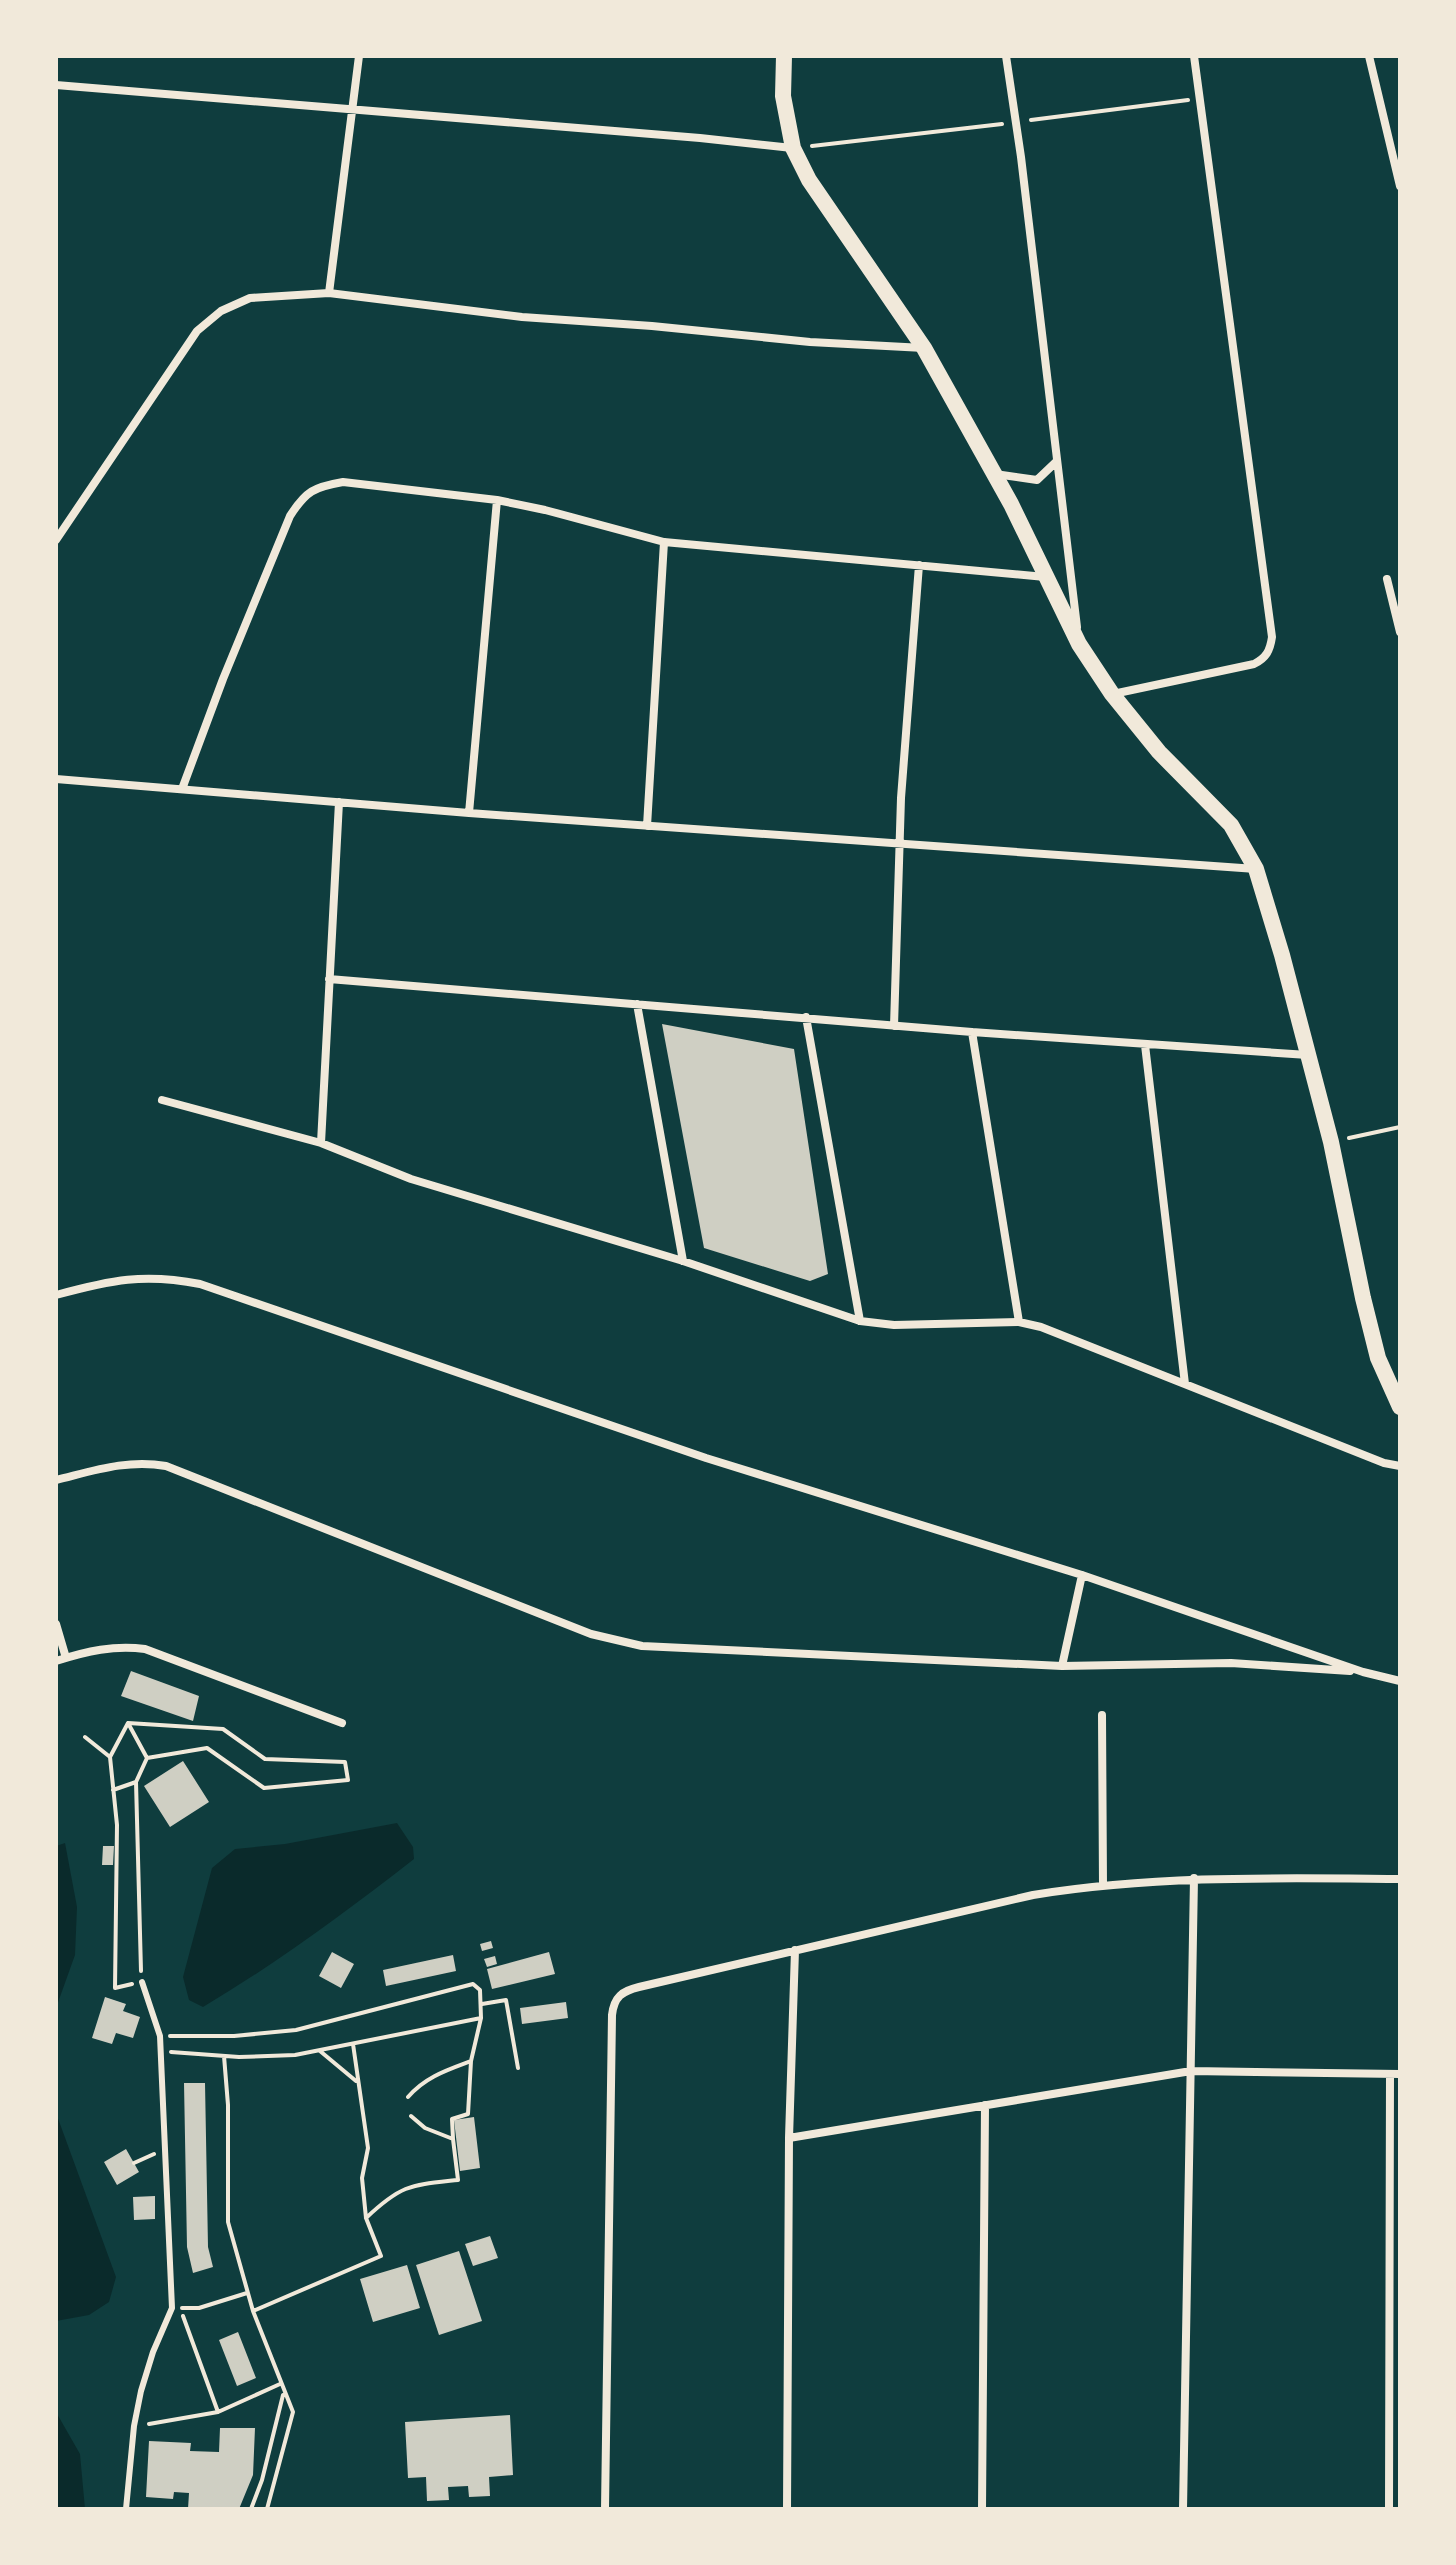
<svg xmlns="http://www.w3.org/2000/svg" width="1456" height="2565" font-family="Mulish,sans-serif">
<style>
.water{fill:#0a2a2b}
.building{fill:#cfcfc3}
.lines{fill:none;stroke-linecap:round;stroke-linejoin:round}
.path{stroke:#f1e9da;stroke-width:4}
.service{stroke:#f1e9da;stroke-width:6}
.minor{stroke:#f1e9da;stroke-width:8}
.secondary{stroke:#f1e9da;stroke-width:16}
</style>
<rect width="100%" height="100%" fill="#0f3d3e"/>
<!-- water -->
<path class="water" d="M397,1823l16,24 1,12c-68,53 -137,104 -211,148l-14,-7 -6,-23 29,-109 23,-19 50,-5z
M65,1843l12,64 -2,48 -19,53v-162z
M56,2113l60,164 -7,25 -20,13 -33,6z
M56,2412l24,42 5,55h-29z"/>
<!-- building -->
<path class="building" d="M662,1024l132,25 34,225 -18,7 -106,-33z
M131,1671l68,25 -6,25 -72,-25z
M183,1761l26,41 -39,25 -26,-41z
M103,1846h11l-1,19h-11z
M491,1941l2,7 -11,3 -2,-7z
M332,1952l22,12 -13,24 -22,-12z
M549,1952l6,22 -63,15 -5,-20z
M453,1955l3,16 -70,15 -3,-16z
M495,1956l2,8 -10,3 -3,-8z
M105,1997l21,7 -3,7 17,6 -7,21 -17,-5 -4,11 -20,-6z
M566,2002l2,16 -46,6 -2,-16z
M184,2083h21l3,164 5,20 -20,6 -6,-26z
M474,2117l6,51 -20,3 -6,-51z
M126,2149l13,23 -22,13 -13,-23z
M155,2196v23l-21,1 -1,-23z
M490,2236l8,22 -25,8 -8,-22z
M459,2251l23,70 -43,14 -23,-70z
M407,2265l13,43 -47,14 -13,-43z
M238,2332l18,46 -19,8 -18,-46z
M510,2415l3,60 -24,2 1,19 -21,1 -1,-11 -20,1 1,13 -22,1 -1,-24 -18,1 -3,-56z
M220,2428h35l-2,47 -14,34h-51l1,-16 -15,-1 -1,7 -27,-2 3,-56 42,2 -1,8 29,1z"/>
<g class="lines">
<!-- path -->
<path class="path" d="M1031,120l157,-20
M812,146l190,-22
M1349,1138l51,-11
M128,1723l19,35
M85,1737l25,20 7,68 -2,163 17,-4
M110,1757l18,-34 95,6 42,30 80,3 3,18 -84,8 -57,-40 -60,10 -11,24 -23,8
M136,1782l5,189
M482,2004l24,-4 12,68
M170,2036h64l62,-6 177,-46 7,6 1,28 -10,43c-24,9 -46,16 -63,36
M320,2051l36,30
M171,2052l68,5 56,-2 186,-37
M224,2056l4,49v117l25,89 40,101 -26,97
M411,2116l14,12 28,11 -1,-20 16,-5 3,-53
M134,2163l20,-9
M366,2218c36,-34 45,-33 92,-38l-5,-41
M182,2308h17l48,-15
M253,2311l128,-55 -15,-38 -4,-40 6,-30 -15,-104
M183,2316l35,96
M149,2424l69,-12 62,-28
M251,2509l11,-29 21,-85"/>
<!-- service -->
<path class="service" d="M126,2509l8,-83 7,-35 12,-39 19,-44 -12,-272 -18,-54"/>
<!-- minor -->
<path class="minor" d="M1006,56l15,101 56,470
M1369,56l31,130
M56,85l644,53 92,10
M329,293l30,-237
M995,474l42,6 20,-19
M56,540l141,-209 24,-20 29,-13 79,-5 193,24 130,9 158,16 114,6
M1387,579l13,53
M1113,694l141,-30c12,-6 16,-13 18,-27l-78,-581
M56,779l413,34 787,56
M182,789l41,-110 67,-163c16,-25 24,-29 53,-34l154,18 48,10 119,32 381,35
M469,813l28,-313
M647,826l17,-284
M329,979l643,53 336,23
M637,1004l46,257
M806,1017l54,304
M894,1026l7,-228 18,-233
M972,1032l47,290
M1145,1045l40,339
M162,1100l159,43 90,36 272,82 177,60 34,4 125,-3 22,5 343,136 16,3
M321,1143l18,-341
M56,1295c55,-15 88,-22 144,-11l506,174 376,117 281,97 37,9
M56,1480c37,-9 71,-21 110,-14l425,168 51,12 420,20 169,-3 119,8
M56,1624l10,34
M56,1661c31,-10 58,-16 89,-12l197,74
M1062,1666l20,-91
M1102,1715l1,170
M789,2138l402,-67 209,3
M605,2509l7,-494c2,-18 10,-24 27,-28l394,-92c124,-20 243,-17 367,-16
M787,2509l2,-371 6,-188
M982,2509l3,-404
M1183,2509l11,-631
M1389,2509l1,-435"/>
<!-- secondary -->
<path class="secondary" d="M784,56l-1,40 10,52 16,32 115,168 87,156 68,140 33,50 47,58 72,73 25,44 26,86 49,187 32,156 15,60 22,49"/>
</g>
<!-- border -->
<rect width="1456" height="2565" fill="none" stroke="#f1e9da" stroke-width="116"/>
</svg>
